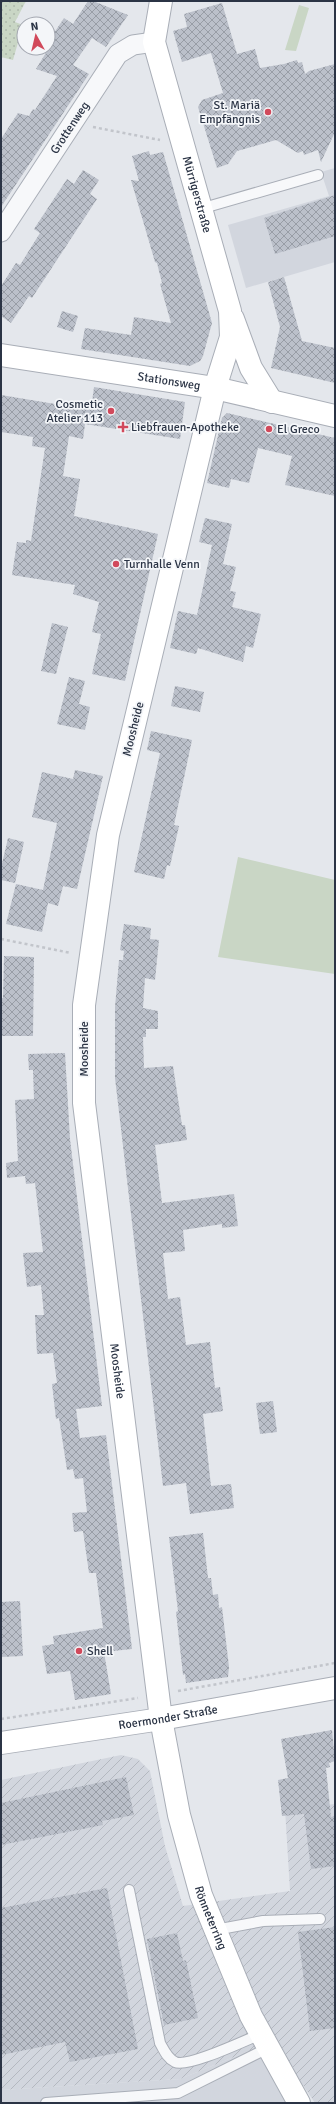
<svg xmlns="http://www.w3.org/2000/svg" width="336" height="2104" font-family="Signika,sans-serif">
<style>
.built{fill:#d2d6de}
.industrial{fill:url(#industrial-furrows)}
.green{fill:#c9d6c5}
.garden{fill:url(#garden-dots)}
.building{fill:url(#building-cross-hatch)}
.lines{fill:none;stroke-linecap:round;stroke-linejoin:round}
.lane-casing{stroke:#a9aeb7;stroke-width:12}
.street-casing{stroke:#a9aeb7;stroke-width:21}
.secondary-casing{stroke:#a9aeb7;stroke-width:24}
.path{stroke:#c2c5cb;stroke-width:2.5;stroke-dasharray:3 3;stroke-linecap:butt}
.lane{stroke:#f7f8fa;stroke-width:10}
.street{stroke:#f7f8fa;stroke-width:19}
.secondary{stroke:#fff;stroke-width:22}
.poi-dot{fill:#d1495b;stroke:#f4f6f9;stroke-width:1.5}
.labels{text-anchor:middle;stroke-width:3.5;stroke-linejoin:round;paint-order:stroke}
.poi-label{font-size:12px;fill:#2b3445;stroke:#f4f6f9;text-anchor:start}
.street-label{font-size:12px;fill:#2b3445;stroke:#f4f6f9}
</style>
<defs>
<pattern id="industrial-furrows" width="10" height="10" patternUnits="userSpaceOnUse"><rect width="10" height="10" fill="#d2d6de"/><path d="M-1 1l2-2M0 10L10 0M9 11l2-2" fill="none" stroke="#b4b8c0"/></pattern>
<pattern id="garden-dots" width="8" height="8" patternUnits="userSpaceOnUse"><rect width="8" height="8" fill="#c9d6c5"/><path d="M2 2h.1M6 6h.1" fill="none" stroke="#adb8ab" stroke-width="1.8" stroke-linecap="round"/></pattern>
<pattern id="building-cross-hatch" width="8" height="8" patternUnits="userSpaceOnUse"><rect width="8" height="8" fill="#bbc0ca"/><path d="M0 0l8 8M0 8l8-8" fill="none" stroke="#989da6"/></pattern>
</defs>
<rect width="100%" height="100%" fill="#e4e7ec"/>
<!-- built -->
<path class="built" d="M335,168v94l-89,26 -18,-63 101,-29 -8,-24z
M273,2041l35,62h-307v-13l179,-11z"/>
<!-- industrial -->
<path class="industrial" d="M121,1755l17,4 12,12 15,75 18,60 107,-15 -5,-82 50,-5v299h-20l-42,-62 -93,38 -179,11v-310z"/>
<!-- green -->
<path class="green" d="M299,5l10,3 -13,43 -11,-1z
M238,857l97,23v94l-117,-17z"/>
<!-- garden -->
<path class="garden" d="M1,1h25l-11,21 8,3 -10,35 -12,-3z"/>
<!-- building -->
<path class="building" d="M88,1h5l35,14 -22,32 -14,-9 -19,27 16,9 -88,133v-68l17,-26 11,3 4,-7 2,1 22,-34 -21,-7 19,-31 -3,-2 12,-18 9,6z
M222,3l15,51 18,-5 5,19 24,-4 13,-4 1,3 4,-1 3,12 4,-3 26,-7v68l-14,30 -3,-12 -14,5 -1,-4 -5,2 -22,-13 -39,11 -9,13 -11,4 -19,-61 4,-7 21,-7 -12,-40 -29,9 -9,-31 14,-4 -3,-13z
M149,151l1,4 13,-3 49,171 -9,33 -3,5 -10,5 -109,-17 4,-21 46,7 3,-18 37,6 -11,-39 2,-1 -5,-20 -2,-1 -24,-82 8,1 -7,-25z
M83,170l16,10 -9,14 7,5 -65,99 -3,-2 -18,27 -10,-7v-30l15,-23 4,2 20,-32 -6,-4 33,-50 7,5z
M335,195v41l-60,18 -11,-36z
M284,277l18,64 33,7v35l-64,-15 9,-41 -12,-45z
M62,311l16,5 -5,16 -16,-5z
M94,387l91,15 -5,37 -95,-15 -2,15 -14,-3 -6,40 17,3 -6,37 84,18 -33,147 -33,-7 9,-40 -9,-2 7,-30 -26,-8 2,-9 -63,-10 5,-33 9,1v-3l5,1 14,-93 -13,-2 1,-9 -32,-5v-37l90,15z
M227,413l108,25v58l-50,-11 7,-29 -34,-8 -9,35 -18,-4 -2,9 -22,-5 15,-65z
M205,518l27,6 -9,40 13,3 -6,24 6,1 -4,15 29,7 -8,34 -7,-2 -3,16 -45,-14 -2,6 -26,-6 8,-37 19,4 15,-70 -13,-3z
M52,623l16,4 -12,47 -15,-3z
M69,677l16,4 -6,23 11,3 -5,23 -28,-6z
M175,686l29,6 -4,20 -29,-6z
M151,731l41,9 -18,85 5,1 -9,40 -3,-1 -3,14 -30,-7 26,-119 -13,-3z
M75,770l28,6 -26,113 -14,-3 -5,20 -10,-3 -6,29 -36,-8 10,-40 27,6 14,-67 -25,-6 10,-45 31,7z
M8,838l16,4 -9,41 -14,-3v-12z
M124,924l27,4 -1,11 9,1 -4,40 -10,-2 -2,30 15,3v18h-12v8h-3l1,31 29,-2 9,59h3l2,15 -32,5 7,58 72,-9 4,32 -16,2v-4l-39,6 2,21 -22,2 5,46 12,-2 6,48 24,-3 5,46 5,-1 3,24 -20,3 8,72 20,-2 3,24 -44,6 -4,-31 -23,3 -48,-408v-71l4,-47h4l1,-9 -4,-1z
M4,956l30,1 -1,79h-32v-38h2z
M65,1053l5,86 32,267 -26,3 4,29 26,-3 26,214 -28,3 7,42 -36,6 -5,-29 -23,3 -5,-28 12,-2 -1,-8 50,-8 -7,-55h-7l-6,-42 -9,1 -2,-19 15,-1 -4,-34 -8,1 -2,-10 -6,1 -8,-52 -3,1 -4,-35 5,-1 -4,-30 -16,1 -2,-39h9l-3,-30 -14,2 -4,-34 20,-1 -8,-69 -9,1 -1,-8 -18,2 -1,-15 12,-2 -3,-61 19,-1 -1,-29h-4l-1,-16z
M273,1401l4,31 -17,2 -4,-31z
M203,1533l5,45h3l2,17 5,-1 1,14 3,-1 7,60 -1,10 -42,6 -1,-9 -2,1 -7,-63 2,-1 -9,-74z
M20,1601l3,55 -22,1v-55z
M332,1730l3,31 -6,2 1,4 -4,1 5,49 4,-1v50l-24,3 -7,-55 -22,2 -4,-36 10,-2 -7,-39z
M126,1777l8,38 -32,6 1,4 -102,20v-42z
M107,1888l31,161 -68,13 -5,-20 -64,13v-147z
M335,1927v101l-25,3 -12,-99z
M177,1933l6,28 3,-1 12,58 -34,7 -17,-86z"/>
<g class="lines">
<!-- lane casing -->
<g class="lane-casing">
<path id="lane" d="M200,209l118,-34
M129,1890l31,153c4,7 7,15 15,19 13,6 71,-22 86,-28
M215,1930l48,-9 57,-2
M46,2103l132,-10 90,-45"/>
</g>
<!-- street casing -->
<g class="street-casing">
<g id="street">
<path id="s1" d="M1,232l117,-178 15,-9 21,-3"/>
</g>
</g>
<!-- secondary casing -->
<g class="secondary-casing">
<g id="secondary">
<path id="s2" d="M161,1l-7,41 76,269 1,26 -16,51 -107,447 -24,170v98l77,616 18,96 22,80 50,121 48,87"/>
<path d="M233,319l18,49 21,34"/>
<path id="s3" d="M1,355l214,33 120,28"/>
<path id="s4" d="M1,1743l160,-24 174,-31"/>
</g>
</g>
<!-- path -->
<path class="path" d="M93,127l67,13
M1,939l70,14
M178,1691l157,-28
M1,1719l137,-21"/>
<!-- lane -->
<use href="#lane" class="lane"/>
<!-- street -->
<use href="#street" class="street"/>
<!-- secondary -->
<use href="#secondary" class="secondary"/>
</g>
<!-- markers -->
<g class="poi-dot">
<circle cx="268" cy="112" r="4"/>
<circle cx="111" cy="411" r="4"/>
<path d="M121 421h4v4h4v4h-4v4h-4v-4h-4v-4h4z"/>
<circle cx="269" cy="429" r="4"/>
<circle cx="116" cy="564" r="4"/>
<circle cx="79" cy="1651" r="4"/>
</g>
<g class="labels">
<!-- poi labels -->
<g class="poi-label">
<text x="260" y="109" text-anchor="end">St. Mariä<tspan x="260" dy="14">Empfängnis</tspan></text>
<text x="103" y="408" text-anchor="end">Cosmetic<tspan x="103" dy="14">Atelier 113</tspan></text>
<text x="131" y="431">Liebfrauen-Apotheke</text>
<text x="277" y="433">El Greco</text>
<text x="124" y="568">Turnhalle Venn</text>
<text x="87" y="1655">Shell</text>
</g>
<!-- street labels -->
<g class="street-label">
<text dy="4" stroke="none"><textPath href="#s1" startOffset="125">Grottenweg</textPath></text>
<text dy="4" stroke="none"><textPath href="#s2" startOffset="200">Mürrigerstraße</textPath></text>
<text dy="4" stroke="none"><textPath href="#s3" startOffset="170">Stationsweg</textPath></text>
<text transform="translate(133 729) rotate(-76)" y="4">Moosheide</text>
<text transform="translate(84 1049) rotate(-90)" y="4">Moosheide</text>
<text dy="4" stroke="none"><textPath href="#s2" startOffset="1400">Moosheide</textPath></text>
<text dy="4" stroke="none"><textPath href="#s4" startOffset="169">Roermonder Straße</textPath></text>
<text dy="4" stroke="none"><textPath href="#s2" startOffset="1956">Rönneterring</textPath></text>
</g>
</g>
<!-- border -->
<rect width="336" height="2104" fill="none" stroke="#2b3445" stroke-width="4"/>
<!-- north arrow -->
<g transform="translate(36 36) rotate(352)"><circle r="19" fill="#f4f6f9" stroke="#a4a8b1"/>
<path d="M0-3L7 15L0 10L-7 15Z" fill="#d1495b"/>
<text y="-6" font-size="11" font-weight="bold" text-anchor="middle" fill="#2b3445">N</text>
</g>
</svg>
